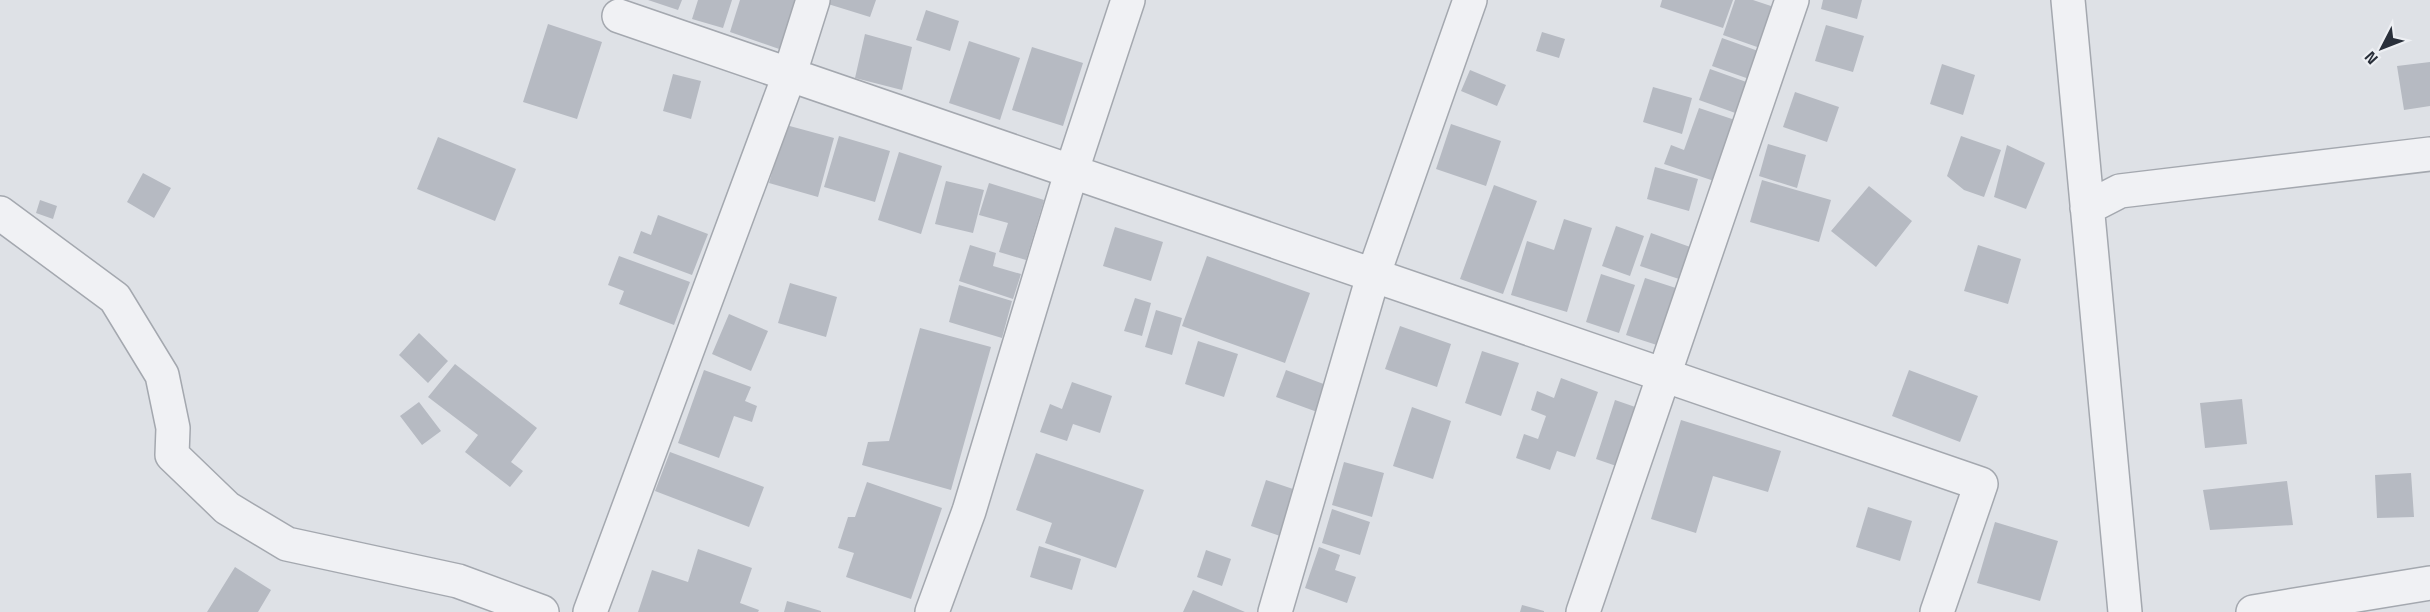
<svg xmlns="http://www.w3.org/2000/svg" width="2430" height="612" font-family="'Titillium Web',sans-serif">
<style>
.building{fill:#b6bac2}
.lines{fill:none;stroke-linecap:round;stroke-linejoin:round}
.street-casing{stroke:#a4a8af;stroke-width:36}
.street{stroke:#f0f1f4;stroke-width:33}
</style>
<rect width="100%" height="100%" fill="#dee1e6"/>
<!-- building -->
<path class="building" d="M648,0h34l-4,10z
M698,0h34l-9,28 -31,-9z
M740,0h58l-16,50 -52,-18z
M830,0h46l-6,17 -42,-13z
M1662,0h71l-10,28 -63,-21z
M1735,0h18l21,7 -14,41 -37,-13z
M1823,0h39l-5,19 -36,-10z
M926,10l33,11 -9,30 -34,-11z
M548,24l54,18 -25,77 -54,-17z
M1826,25l38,11 -11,36 -38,-11z
M1542,32l23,7 -6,19 -23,-7z
M865,34l47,13 -10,43 -47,-12z
M1722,38l39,14 -9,28 -40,-14z
M969,41l51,17 -20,62 -51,-17z
M1032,47l51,16 -20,63 -51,-16z
M2430,62v44l-26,4 -7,-44z
M1942,64l33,11 -12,40 -33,-11z
M1710,69l42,15 -11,31 -42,-15z
M1470,70l36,15 -9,21 -36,-15z
M673,74l28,7 -10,38 -28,-8z
M1653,87l39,11 -10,36 -39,-12z
M1795,92l44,15 -12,35 -44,-15z
M1699,108l39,13 -21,61 -53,-18 7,-19 13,5z
M1451,124l50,17 -15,45 -50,-17z
M786,125l48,13 -16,59 -49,-14z
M839,136l51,15 -15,51 -51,-15z
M1961,136l40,14 -17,47 -20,-7 -17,-14z
M438,137l78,32 -21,52 -78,-32z
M1768,144l38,11 -9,33 -38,-12z
M2007,145l38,18 -19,46 -32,-12z
M899,152l43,14 -21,68 -43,-14z
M1655,167l43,12 -9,32 -42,-12z
M143,173l28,15 -17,30 -27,-16z
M1762,180l69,20 -12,42 -69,-20z
M946,181l38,9 -11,43 -38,-9z
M989,183l55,17 -18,60 -27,-8 9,-29 -29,-8z
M1494,185l43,16 -34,93 -43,-15z
M1869,186l43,35 -36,46 -45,-36z
M40,200l17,6 -4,13 -17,-6z
M658,215l50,19 -16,41 -59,-22 8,-22 10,4z
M1564,219l28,9 -25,84 -56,-17 16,-54 27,9z
M1616,226l28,10 -14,40 -28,-10z
M1115,227l48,15 -12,39 -48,-15z
M1651,233l42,15 -11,32 -42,-14z
M970,245l26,8 -3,13 28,8 -8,25 -54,-18z
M1978,245l43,14 -13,45 -44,-13z
M619,256l71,26 -16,43 -55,-21 5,-13 -16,-6z
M1207,256l103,37 -25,70 -103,-37z
M1601,274l34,11 -16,48 -33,-11z
M1645,278l37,12 -19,57 -37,-12z
M790,283l47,14 -11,40 -48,-14z
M959,285l53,16 -10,37 -53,-16z
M1135,298l16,5 -9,33 -18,-5z
M1156,310l26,8 -10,37 -27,-8z
M729,314l39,17 -17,40 -39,-17z
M1400,326l51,18 -14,43 -52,-18z
M920,328l71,19 -40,143 -89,-25 6,-23 21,-1z
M419,333l29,28 -20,22 -29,-28z
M1198,341l40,13 -14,43 -39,-13z
M1482,351l37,12 -18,53 -36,-13z
M455,364l82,64 -26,34 12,9 -13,16 -45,-35 13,-17 -50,-38z
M704,370l47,17 -6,14 12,5 -5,16 -18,-6 -15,42 -41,-15z
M1286,370l43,16 -9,27 -44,-16z
M1909,370l69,26 -18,46 -68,-26z
M1561,378l37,14 -23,65 -18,-6 -7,19 -34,-12 8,-24 14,5 8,-23 -15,-6 6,-19 17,7z
M1072,382l40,14 -12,37 -27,-9 -6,17 -27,-9 10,-28 12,5z
M2242,399l5,45 -42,4 -5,-45z
M1615,400l29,10 -19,59 -29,-10z
M419,402l22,29 -19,14 -22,-29z
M1412,407l39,14 -18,58 -40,-13z
M1681,420l100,31 -13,41 -55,-16 -17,57 -45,-14z
M670,452l94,35 -15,40 -94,-36z
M1036,453l108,37 -28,78 -71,-25 7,-20 -36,-13z
M1344,462l40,11 -12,44 -40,-12z
M2411,473l3,44 -37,1 -2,-43z
M1266,480l30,10 -16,46 -29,-10z
M2287,481l6,44 -83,5 -7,-40z
M867,482l75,26 -31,91 -65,-22 8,-24 -16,-5 10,-31h7z
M1868,507l44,14 -12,40 -44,-14z
M1332,509l38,13 -10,33 -38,-12z
M1995,522l63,19 -18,60 -63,-18z
M1039,546l42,13 -9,31 -42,-13z
M1319,547l21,8 -5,15 21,7 -9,26 -42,-15z
M698,549l54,19 -12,35 19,7 -1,2h-120l14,-42 36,12z
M1206,550l25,9 -9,27 -25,-9z
M235,567l36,23 -13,22h-51z
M1193,590l52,22h-62z
M787,601l34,10v1h-37z
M1522,605l22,6v1h-24z"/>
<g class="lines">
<!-- street casing -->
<g class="street-casing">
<path id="street" d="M2068,0l57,612
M619,16l1362,468 -44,128
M2087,208l33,-17 310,-37
M0,213l115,85 47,77 11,53 -1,27 55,53 60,36 171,37 84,31
M590,612l200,-539 23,-73
M932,612l37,-101 102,-338 57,-173
M1275,612l98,-336 97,-276
M1583,612l209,-612
M2253,612l177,-29"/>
</g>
<!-- street -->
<use href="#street" class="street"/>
</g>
<!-- north arrow -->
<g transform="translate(2382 48) rotate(228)" stroke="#edeff3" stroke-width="4.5" paint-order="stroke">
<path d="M0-4.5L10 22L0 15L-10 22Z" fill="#292f3a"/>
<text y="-9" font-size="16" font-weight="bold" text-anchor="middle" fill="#292f3a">N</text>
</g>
</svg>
